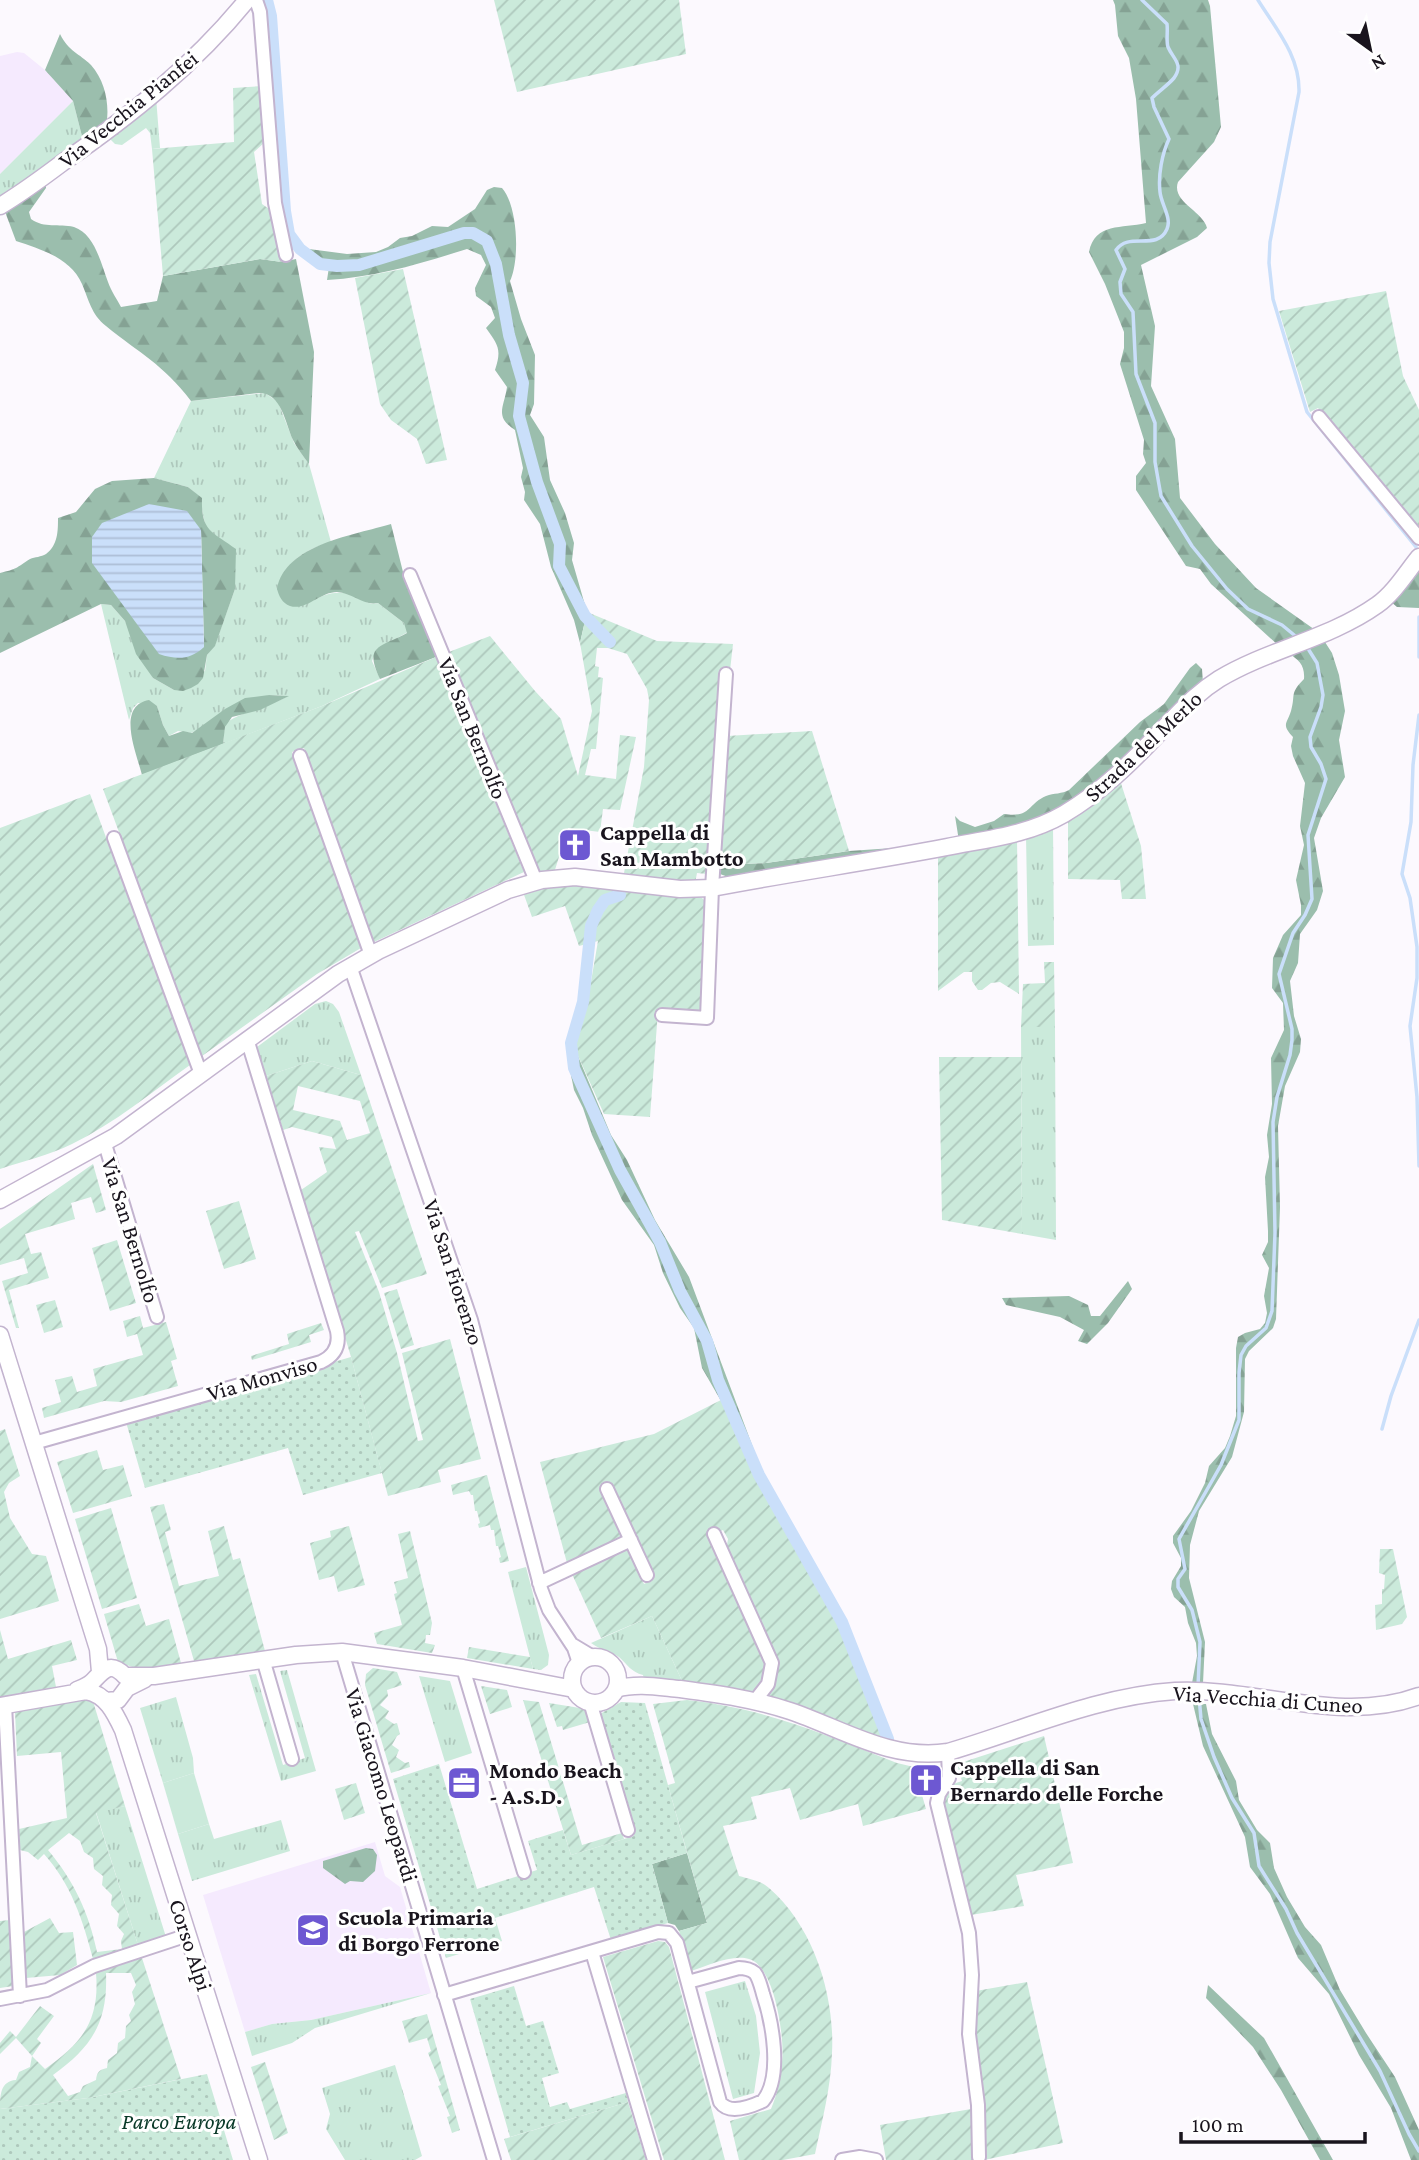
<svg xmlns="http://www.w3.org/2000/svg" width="1419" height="2160" font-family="'Crimson Pro',serif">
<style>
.built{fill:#f5eafe}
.grass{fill:url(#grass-tufts)}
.forest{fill:url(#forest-firs);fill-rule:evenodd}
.park{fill:url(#park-dots)}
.garden{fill:url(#garden-furrows);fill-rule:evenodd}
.pitch{fill:#cbeadb}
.water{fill:url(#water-rules)}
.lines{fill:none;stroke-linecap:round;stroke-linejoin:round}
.stream{stroke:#cadffa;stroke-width:3.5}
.canal{stroke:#cadffa;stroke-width:12}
.minor-casing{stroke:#c3b4cf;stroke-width:16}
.tertiary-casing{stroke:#c3b4cf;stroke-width:19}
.minor{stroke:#fff;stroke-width:12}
.tertiary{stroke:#fff;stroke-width:16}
.labels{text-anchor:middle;stroke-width:6;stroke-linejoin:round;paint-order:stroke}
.street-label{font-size:23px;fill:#19141d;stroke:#fff}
.poi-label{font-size:23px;font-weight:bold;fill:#19141d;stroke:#fff;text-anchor:start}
.park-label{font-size:23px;font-style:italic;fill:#083827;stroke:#fff}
</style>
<defs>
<pattern id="grass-tufts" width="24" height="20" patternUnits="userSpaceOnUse" patternTransform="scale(1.75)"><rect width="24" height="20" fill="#cbeadb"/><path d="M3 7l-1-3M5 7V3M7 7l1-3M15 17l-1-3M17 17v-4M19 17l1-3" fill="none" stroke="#aec8bc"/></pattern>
<pattern id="forest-firs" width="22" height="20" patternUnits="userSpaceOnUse" patternTransform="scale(1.75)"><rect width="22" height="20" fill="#9bbead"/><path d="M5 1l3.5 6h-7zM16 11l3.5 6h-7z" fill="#85a294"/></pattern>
<pattern id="park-dots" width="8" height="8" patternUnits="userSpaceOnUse" patternTransform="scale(1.75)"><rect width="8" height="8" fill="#cbeadb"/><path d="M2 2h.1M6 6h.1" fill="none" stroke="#aec8bc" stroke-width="1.8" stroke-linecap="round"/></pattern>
<pattern id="garden-furrows" width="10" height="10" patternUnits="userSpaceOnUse" patternTransform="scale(1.75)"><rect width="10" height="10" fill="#cbeadb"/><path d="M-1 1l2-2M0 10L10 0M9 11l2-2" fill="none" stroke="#aec8bc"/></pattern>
<pattern id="water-rules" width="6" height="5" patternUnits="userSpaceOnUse" patternTransform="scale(1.75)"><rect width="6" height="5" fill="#cadffa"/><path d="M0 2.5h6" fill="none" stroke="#adbed6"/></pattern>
</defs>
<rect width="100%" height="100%" fill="#fcf9fe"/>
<!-- built -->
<path class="built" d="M17,52l7,1 21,17 28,31 -73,73v-118z
M375,1842l10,34 15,11 31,106 -120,27 -39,4 -27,8 -42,-137z"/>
<!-- grass -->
<path class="grass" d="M156,97l4,51 -8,1 -2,-16 -4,-5 -24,17 -7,-1 -8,-8z
M73,101l11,43 -84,57v-27z
M265,393l13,9 16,41 15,21 22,78c-23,6 -49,21 -53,47l34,12c14,-8 29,-12 45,-4 8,4 11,8 21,6l26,20 4,9 -31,17 -5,12 8,18 -58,27 -99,38c1,-7 0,-15 4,-21 6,-8 48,-19 61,-27l-19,-1 -78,38 -13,-2 -9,5 -6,-11 -6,-19 -19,-3 -5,5 -4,12 -28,-116 10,1 14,16 28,57 21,12 31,-19 2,-16 8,-10 20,-56c-14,-29 -33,-58 -34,-91l-13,-11 -34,-9 37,-77z
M1053,825l1,120 -26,1 -2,-110z
M326,1001l7,3 6,8 22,63 -49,-14 -46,15 -9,-29 58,-43z
M1021,1027h34l1,213 -34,-6z
M526,1567l23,88 -1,10 -7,5 -8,-1 -25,-97z
M652,1616l31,67 -39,-4 -1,-4c-12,-3 -15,-10 -24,-18 -9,-6 -19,-7 -28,-14z
M287,1670l29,101 -35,10 -32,-106 7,-1 27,91 22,-7 -25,-87z
M419,1676l31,5 22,72 -27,9z
M176,1697l17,61 1,15 -31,10 -23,-75z
M125,1806l41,131 -28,8 -42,-133z
M281,1820l9,31 -98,30 -14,-47 31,-10 5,15z
M745,1981l11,35 4,37 -6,40 -21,6 -28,-107z
M431,1993l-116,35 -23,15 -40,13 -7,-24 27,-8 39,-4z
M395,2065l27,91 -7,4h-70l-19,-31 4,-15 -8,-26z"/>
<!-- forest -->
<path class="forest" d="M1113,0h95l2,6 11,121 -7,15 -36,40c-7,20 25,29 29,46l-10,9 -56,28 14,61 -4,60 24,53 5,59 35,46 41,44 62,44 -38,15 -69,-63 -11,-15 -14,-3 -50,-76v-14l10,-13 -3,-9 1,-14 -24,-76 4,-16v-16l-19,-48 -16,-32c6,-30 33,-23 57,-29l-10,-124 -7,-41 -11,-22 -3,-31z
M60,34c9,18 19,19 31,31 15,17 19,41 15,63l-22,16 -11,-43 -28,-31z
M45,181l1,7 -17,24 2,7c14,10 27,4 43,8 21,7 27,37 34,55 3,9 9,17 13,25l36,-6 6,-25 97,-17 22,3 14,-3 18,93 -5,112c-6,-8 -12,-16 -16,-24 -8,-17 -11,-47 -34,-47l-68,8c-28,-37 -52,-48 -85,-75 -15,-12 -17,-26 -24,-42 -11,-26 -42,-35 -66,-43l-12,-32z
M494,187l8,1c16,18 18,72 8,93l11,38 14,36 -1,49 -4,11 14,22 6,43 15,33 9,30 -2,17 15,52 -7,31 -6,-23 -23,-53 -11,-43 -16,-24 1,-8 -4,-15 2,-9 -8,-38c-21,-14 -11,-22 -8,-43l-12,-17c7,-21 3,-25 -9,-42l9,-10 -4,-11 -15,-11 -1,-8 11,-23 -5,-10 -14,-6c-48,15 -90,28 -140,31l2,-13 -18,-6 -2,-12 38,5 29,-2 12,-5 12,-9 12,-2 20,-10 16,1 27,-18 12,-19z
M154,478l34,9 14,11c-1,33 9,33 34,51l-1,40 -20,57 -8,9 -4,23 -5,6 -7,4 -8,3 -9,-1 -21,-12 -17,-24 -11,-33 -14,-16 -10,-1 -101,49v-80c17,-4 16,-5 30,-14 5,-2 11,-2 16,-5 12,-9 12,-23 12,-36l18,-6 19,-23 17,-8zM201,530l3,117 -45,7z
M391,524l13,52 32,81 -56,22c-16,-34 -1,-31 27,-46l-3,-10 -26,-20c-15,3 -25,-10 -41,-11 -17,0 -31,19 -47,14 -8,-3 -11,-10 -13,-17 8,-45 78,-54 114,-65z
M1419,566v42l-22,-1 -7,-6z
M1323,639l9,14 7,22 6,36 -6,29 6,37 -24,41 -7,20 9,53 -6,19 -17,24 -2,29 -8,18 4,35 7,23 -1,13 -15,34 -7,40 2,81 -4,112 -3,9 -24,23 -4,8 -1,53 -12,45 -33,54 -9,34 -1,33 16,64 -2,41h-11l5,-27 -1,-13 -8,-20 -3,-16 -11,-10 -3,-8 1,-8 9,-15v-8l-8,-15v-7l18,-25 14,-28 4,-17 16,-18 5,-12 6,-20v-68l2,-11 7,-4 15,-4 5,-6 2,-10 -3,-17 5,-28 -7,-13 6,-13v-11l-3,-54 4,-20 -2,-22 5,-31 -1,-46 13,-28 -1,-27 -11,-15 1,-30 10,-23 18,-20v-10l-5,-25 8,-35 -4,-19 5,-43 -12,-27 -2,-10 2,-9c-12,-13 -6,-13 -2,-26 5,-17 -2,-17 13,-32 1,-14 -5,-19 -16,-26z
M1196,663l6,6 1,14 -92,93 -65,44 -87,21 -4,-25 5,5 15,6 19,-6 10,-7c28,4 23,-10 42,-18 8,-3 16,-2 23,-6l71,-68 24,-18 26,-36z
M269,695l20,1 -29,14 -28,7 -7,10 -2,17 -81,31c-6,-23 -26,-69 7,-75l8,6 6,19 6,11 14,-5 9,2 33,-24 20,-11z
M937,845l-206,33 -11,-4 -1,-9 47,-2 83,-12z
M575,1049l36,86 16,25 28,60 34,57 74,197 -61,-106 -8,-40 -14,-20 -17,-35 -9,-28 -32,-45 -30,-65 -9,-27 -9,-18 -4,-20z
M1128,1281l4,8 -24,34 -21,21 -9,-3 6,-11 -24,-13 -54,-12 -4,-7 67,-2 19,9 3,11h9z
M1193,1704h13l6,30 24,47 3,19 18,30 13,13 4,25 13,29 18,30 16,18 19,45 26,43 29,44 24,53v30h-8l-20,-52 -32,-53 -30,-61 -31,-36 -28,-64 -20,-27 -5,-30 -42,-91z
M366,1848l7,1 4,6 -2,16 -12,11 -13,-1 -5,3 -22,-16v-7z
M687,1853l20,70 -28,8 -4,-6 -7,-2 -16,-59z
M1208,1985l56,53 69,122h-13l-39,-70 -28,-43 -47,-49z"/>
<!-- park -->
<path class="park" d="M351,1357l31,116 -79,22 -15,-47 -143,40 -19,-66z
M621,1702l24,1 42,150 -35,11 16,59 -57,17 -17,-53 -99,31 7,23 -56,17 -53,-179 46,-15 38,125 60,-19 -9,-29 35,-11 8,25 63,-19 -35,-119 1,-3z
M514,1986l12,40 17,-5 16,52 -17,5 8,29 17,-5 3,7 56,-16 2,9 -118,35 -40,-138z
M207,2074l26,86h-233v-51l88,-11z"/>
<!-- garden -->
<path class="garden" d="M494,0h185l7,54 -169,38z
M262,86l3,56 -11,10 8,52 10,7 10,51 -22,-3 -97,17 -11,-127 82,-7 -1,-54z
M403,269l44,191 -21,4 -9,-25 -26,-19 -11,-16 -25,-126z
M1386,291l17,85 16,34v120l-101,-122 -8,4 -31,-101z
M587,612l70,29 76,3 -26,230 -10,-1 -2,10 -57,-4 -14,-6 20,-106 5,-67 -2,-11 -20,-35 -19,-6h-11l-2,18 4,1 -1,10 5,1 -7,71h-5l-6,26 31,4 4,-44 16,2 -16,73 -17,-1 -3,23 -32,-4 -14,45 -14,3 -91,-224 41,-16 45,55 26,28 17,57 14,-65 -12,-68z
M436,657l88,215 -150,70 -70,-194 -12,4 69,196 -44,26 -115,82 -99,-267 219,-83z
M812,731l37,120 -83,12 -47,2 8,-129z
M1119,777l22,69 5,53h-24l-2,-19 -52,-1v-63z
M90,794l100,271c-38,27 -75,58 -118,79 -23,11 -48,17 -72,25v-341z
M1017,838l2,156 -19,-12 -9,1 -9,7h-4l-6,-9v-9h-8l-26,19v-138z
M563,883l130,13 9,2 4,4 -2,111 -46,-2 -8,106 -46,-3 -29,-65 13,-50 10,-58 -19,5 -14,-40 -33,11 -9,-25z
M1044,962h10l1,65h-34l2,-43 22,-1z
M939,1057h82l1,177 -80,-14z
M312,1061l49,14 66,199 -45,14 -23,-57 -4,1 24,60 18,61 21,88 5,-1 -21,-87 48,-14 31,120 -43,11 3,12 -53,14 -37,-139 -50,-167 26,-18 -8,-25 17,2 -4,-12 -40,-10 -9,3 -17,-54zM298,1086l62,15 10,32 -23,7 -7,-19 -47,-11z
M93,1164l13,46 -10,3 -5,-16 -20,6 4,16 -50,15 6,20 10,-2 8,26 -40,12 10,38h-3l-14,-47 26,-8 -4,-15 -24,7v-36z
M239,1201l17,58 -32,10 -18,-58z
M117,1240l19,63 -26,8 -18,-63z
M397,1289l17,56 -13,4 -17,-56z
M55,1300l8,27 -19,6 -8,-28z
M140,1316l3,12 23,-6 11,37 -6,2 7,25 -57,16 -17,-1 -60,17 -2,-10 19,-6 -6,-22 17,-4 5,16 20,-6 -4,-17 50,-14 -6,-21 -10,3 -4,-16z
M321,1323l3,7 -15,5 2,7 -59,18 -1,-4 38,-12 -2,-10z
M721,1400l125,223 49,122 -131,-48 12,-17 1,-19 -51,-111 2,-11 -5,-9 -13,6 55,119 3,19 -13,21 -72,-12 -31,-67 -51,22 -29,-64 55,-26 17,36 10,-5 -44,-95 -10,5 22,48 -55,26 -27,-101 114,-28z
M5,1429l15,47 -11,7 -5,9 6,26 22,36 14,2 13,45 -59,18v-188z
M97,1450l6,20 20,-5 9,31 -59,17 -16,-51z
M487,1475l22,86 -9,2 -1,-5 2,-1 -3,-11h-2l-2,-16h-3l-1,-5 -11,3 -1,-4 2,-1 -3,-12h-2l-2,-16h-2l-2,-4 -16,4 -2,-10z
M164,1504l7,26 -6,2 14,54 40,-10 -11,-45 16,-5 9,34 7,-2 25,93 -71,10 -44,-154z
M111,1508l26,90 -35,11 -27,-90z
M349,1526l16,59 -27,7 -4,-16 -15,4 -9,-37 21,-6 -1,-6z
M410,1531l22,92 -2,12h-4l-1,8 10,2 -3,8 -55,-9 -3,-11 28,-8 -8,-31 3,-1 -3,-11 14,-4 -10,-44z
M1380,1549h13l14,68 -5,7 -26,6 -1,-25 7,-1v-15h2l1,-14 -6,-2z
M139,1604l7,22 23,-7 12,44 -40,7 -23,-8 -14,-48z
M0,1630l8,29 63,-19 6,20 -25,6 4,21 -56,10z
M469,1647l61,10 3,12 -66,-11z
M373,1668l24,4 5,13 -15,5 1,6 -8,9 9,6 -4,7 9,6 3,-1 3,11 -3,2 -5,9 7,5 -3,7 9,6 4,-1 1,5 -19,6 -26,-88 1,-11z
M481,1686l26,4 5,17 -22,7z
M92,1698l33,108 -29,7 42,132 -45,14c-10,-39 -22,-75 -49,-105l-6,6 -10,-8 -8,-2 -1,-21 48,-11 -6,-66 -44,4 -2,-44zM69,1833l11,8 4,11 9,6 1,11 9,7 -1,9 10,10 -1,10 8,9 -2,12 7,8 -3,7 1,8 -25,3c-8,-39 -23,-71 -49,-102z
M523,1700l16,2 43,143 40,-12 2,6 -53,16z
M687,1700c77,8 139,35 210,63l17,4 12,42 -63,17 -5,-22 -58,16 -10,-32 -39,9 6,22 -34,7 16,50c10,3 23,5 30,12 45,39 66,108 63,165 -1,34 -10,68 -17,101l-32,6h-44l-9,-39 41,-12c6,-14 10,-31 11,-47 3,-23 -7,-96 -33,-103 -17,-5 -42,7 -58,12l-12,-40 28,-8 -39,-138 7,-2 -22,-79z
M549,1703l37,6 4,13 -27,8 -1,-4 -5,1z
M1044,1736l29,127 -57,12 8,31 -53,9 -28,-102 -1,-11 8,-17 12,-4 -5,-17z
M356,1783l9,30 -21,7 -9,-31z
M50,1918l9,15 14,-1 4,33 -17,10 -34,3 -2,-46z
M10,1920l3,66 -13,2v-67z
M658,1941l7,1 4,5 56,213h-61l-61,-203z
M142,1958l39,121 -93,19 -88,11c0,-13 0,-28 16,-29l3,-8 11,-5 2,-11 -16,-18 -16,16v-11l10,-12 6,6 24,-31 14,10 -17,23 4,4 -9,13 13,13c37,-26 55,-48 51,-96zM106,1973h25l5,12 -4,7 3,12 -6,11 2,6 -5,5 -1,12 -7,5 -1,10 -9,7 -1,8c-8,2 -10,4 -11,12l-13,6 -3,6 -12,4 -15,-21c39,-28 55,-53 53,-102z
M1027,1982l36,161 -79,17 -10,-121 2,-48z
M427,2014l33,116 -8,3 -5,-16 3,-1 -12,-30 3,-1 -13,-32 3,-2 -4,-13 -18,5 -7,-22z
M265,2062l23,71 -14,7 -23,-73z
M628,2102l18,58h-135l-7,-21z
M971,2109l4,51h-89l-6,-35z"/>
<!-- pitch -->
<path class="pitch" d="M194,1773l15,51 -31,10 -15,-51z"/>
<!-- water -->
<path class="water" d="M149,504l38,7 14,19 3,117c-14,13 -27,13 -45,7l-67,-91v-26l10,-14z"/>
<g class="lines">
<!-- stream -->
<path class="stream" d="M1142,0l25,24c1,7 -1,17 1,23 5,12 16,17 6,31 -6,7 -15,13 -22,20l2,9 15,32c-7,15 -11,36 -9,53 1,12 12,26 7,37 -10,23 -38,2 -51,21l9,19 -5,13 1,12 12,18 3,62 19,49v39l6,34 31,50 35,43 21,20 34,16 17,14
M1258,0c18,29 42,56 41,92l-29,150 -1,21 4,36 34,113 109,135
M1419,617v40
M1419,715l-6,50 -2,57 -9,52 8,24 7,49v31l-7,48 7,71 2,69
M1382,1429l9,-33 28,-76
M1198,1686l2,-44 -8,-32 -14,-23v-8l7,-10 -6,-30 42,-74 18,-45v-47l2,-18 5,-9 20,-18 6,-17 3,-78 -2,-111 4,-25 13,-42 2,-15v-11l-13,-55 14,-41 12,-18 7,-16 -4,-64 18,-56 -5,-15 -10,-17 -1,-10 11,-30 2,-12 -6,-32 -10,-16
M1199,1697l2,22 13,38 18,41 22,35 5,33 27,43 11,24 83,138 29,63 10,17"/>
<!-- canal -->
<path class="canal" d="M267,0l4,16 14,195 4,23 11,15 20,15 17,2 22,-1 105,-32h9l14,8 9,23 13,71 14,48 -4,33 18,66 23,62 -1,22 26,50 25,26
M620,895l-15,5 -7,10 -7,16 -8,76 -12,41 3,25 46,102 40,72 20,49 27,50 11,39 41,95 83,147 46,117"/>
<!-- minor casing -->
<g class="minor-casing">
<path id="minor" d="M256,0l4,12 15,191 11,52
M1319,417l100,121
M410,575l126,306
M300,756l71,199
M114,838l87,236
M350,966l121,354 70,269 8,21 25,38 5,15
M662,1015l45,3 5,-130 14,-214
M105,1144l52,173
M34,1443l287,-81c13,-6 19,-16 16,-31l-90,-292
M607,1489l40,86
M714,1534l58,129 -4,21 -14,18
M539,1583l92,-43
M573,1645l20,12
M342,1652l152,508
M263,1659l29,100
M463,1668l61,204
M590,1702l38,128
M5,1705l15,291
M948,1752l1,26 -10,16 -2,9 32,130 3,42 -3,59 9,71 1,52
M592,1952l62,208
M444,1995l214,-63 11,1 8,10 43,159c9,13 30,5 43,-1 20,-25 9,-80 0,-107 -2,-7 -4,-16 -8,-21 -5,-4 -10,-5 -16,-5l-51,14
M0,1999l47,-9 47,-24 94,-31
M842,2160l18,-3 16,3"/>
</g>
<!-- tertiary casing -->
<g class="tertiary-casing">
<path id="tertiary" d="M0,206c22,-13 42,-28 62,-43 68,-47 132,-98 185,-163
M0,1200l116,-64 222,-162 40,-23 130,-61 34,-10 33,-3 105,12 32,-1c78,-15 157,-26 235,-41 40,-8 81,-12 117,-33 37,-22 67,-51 96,-82 20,-20 35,-38 59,-53 50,-30 110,-40 158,-74 17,-12 29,-32 42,-48
M0,1335l98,314 2,23
M572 1680a23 23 0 1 1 46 0a23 23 0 1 1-46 0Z
M616,1689c21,-6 42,-2 64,0 37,5 75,10 110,22 53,18 101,50 158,41 75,-22 149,-56 227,-61 81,-4 165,34 244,5
M77,1690c5,-2 11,-4 15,-8 11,-11 18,-22 33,-6h29l142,-21 46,-3 121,16 111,21
M106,1701l12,-1 9,-12 18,-9
M0,1706l86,-15c20,3 29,22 37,39l136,430"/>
</g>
<!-- minor -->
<use href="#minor" class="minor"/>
<!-- tertiary -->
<use href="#tertiary" class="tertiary"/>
</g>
<!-- icons -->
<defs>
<g id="church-square" transform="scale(1.75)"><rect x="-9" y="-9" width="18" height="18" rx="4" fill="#6d58d2" stroke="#fff"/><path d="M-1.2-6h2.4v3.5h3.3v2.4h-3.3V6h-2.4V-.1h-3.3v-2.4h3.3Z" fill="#fff"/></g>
<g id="office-square" transform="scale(1.75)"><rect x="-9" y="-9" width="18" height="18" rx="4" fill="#6d58d2" stroke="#fff"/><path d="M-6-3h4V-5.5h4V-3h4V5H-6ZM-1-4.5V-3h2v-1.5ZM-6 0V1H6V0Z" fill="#fff"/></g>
<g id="school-square" transform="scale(1.75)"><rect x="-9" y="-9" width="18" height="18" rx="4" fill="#6d58d2" stroke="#fff"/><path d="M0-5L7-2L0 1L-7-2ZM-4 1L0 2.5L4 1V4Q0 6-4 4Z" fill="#fff"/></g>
</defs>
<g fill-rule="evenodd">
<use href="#church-square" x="575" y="845"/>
<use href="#church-square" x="926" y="1780"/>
<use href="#office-square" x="464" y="1783"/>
<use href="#school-square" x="313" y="1930"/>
</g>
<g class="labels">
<!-- street labels -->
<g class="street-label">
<text transform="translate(128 109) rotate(-39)" y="8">Via Vecchia Pianfei</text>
<text transform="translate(473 728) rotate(68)" y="8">Via San Bernolfo</text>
<text transform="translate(1143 746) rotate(-43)" y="8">Strada del Merlo</text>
<text transform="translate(131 1230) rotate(73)" y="8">Via San Bernolfo</text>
<text transform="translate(454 1272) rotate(72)" y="8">Via San Fiorenzo</text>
<text transform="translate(262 1378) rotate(-16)" y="8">Via Monviso</text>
<text transform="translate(1268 1699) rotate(4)" y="8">Via Vecchia di Cuneo</text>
<text transform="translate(382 1785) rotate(73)" y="8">Via Giacomo Leopardi</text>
<text transform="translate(191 1945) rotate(72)" y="8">Corso Alpi</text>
</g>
<!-- poi labels -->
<g class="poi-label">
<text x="600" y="840">Cappella di<tspan x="600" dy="26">San Mambotto</tspan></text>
<text x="950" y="1775">Cappella di San<tspan x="950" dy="26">Bernardo delle Forche</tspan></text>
<text x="489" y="1778">Mondo Beach<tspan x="489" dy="26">- A.S.D.</tspan></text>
<text x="338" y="1925">Scuola Primaria<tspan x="338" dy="26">di Borgo Ferrone</tspan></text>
</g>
<!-- park labels -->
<g class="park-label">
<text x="179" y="2129">Parco Europa</text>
</g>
</g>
<!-- north arrow -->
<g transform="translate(1370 49) rotate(147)" stroke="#ffffff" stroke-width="5" paint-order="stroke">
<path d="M0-5L12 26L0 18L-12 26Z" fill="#19141d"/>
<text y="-10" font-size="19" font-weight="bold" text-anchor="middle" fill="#19141d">N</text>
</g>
<!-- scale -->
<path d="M1181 2132v10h184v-10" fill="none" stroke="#19141d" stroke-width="3.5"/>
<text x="1192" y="2132" font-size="21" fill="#19141d" stroke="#ffffff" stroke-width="5" paint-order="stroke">100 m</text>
</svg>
